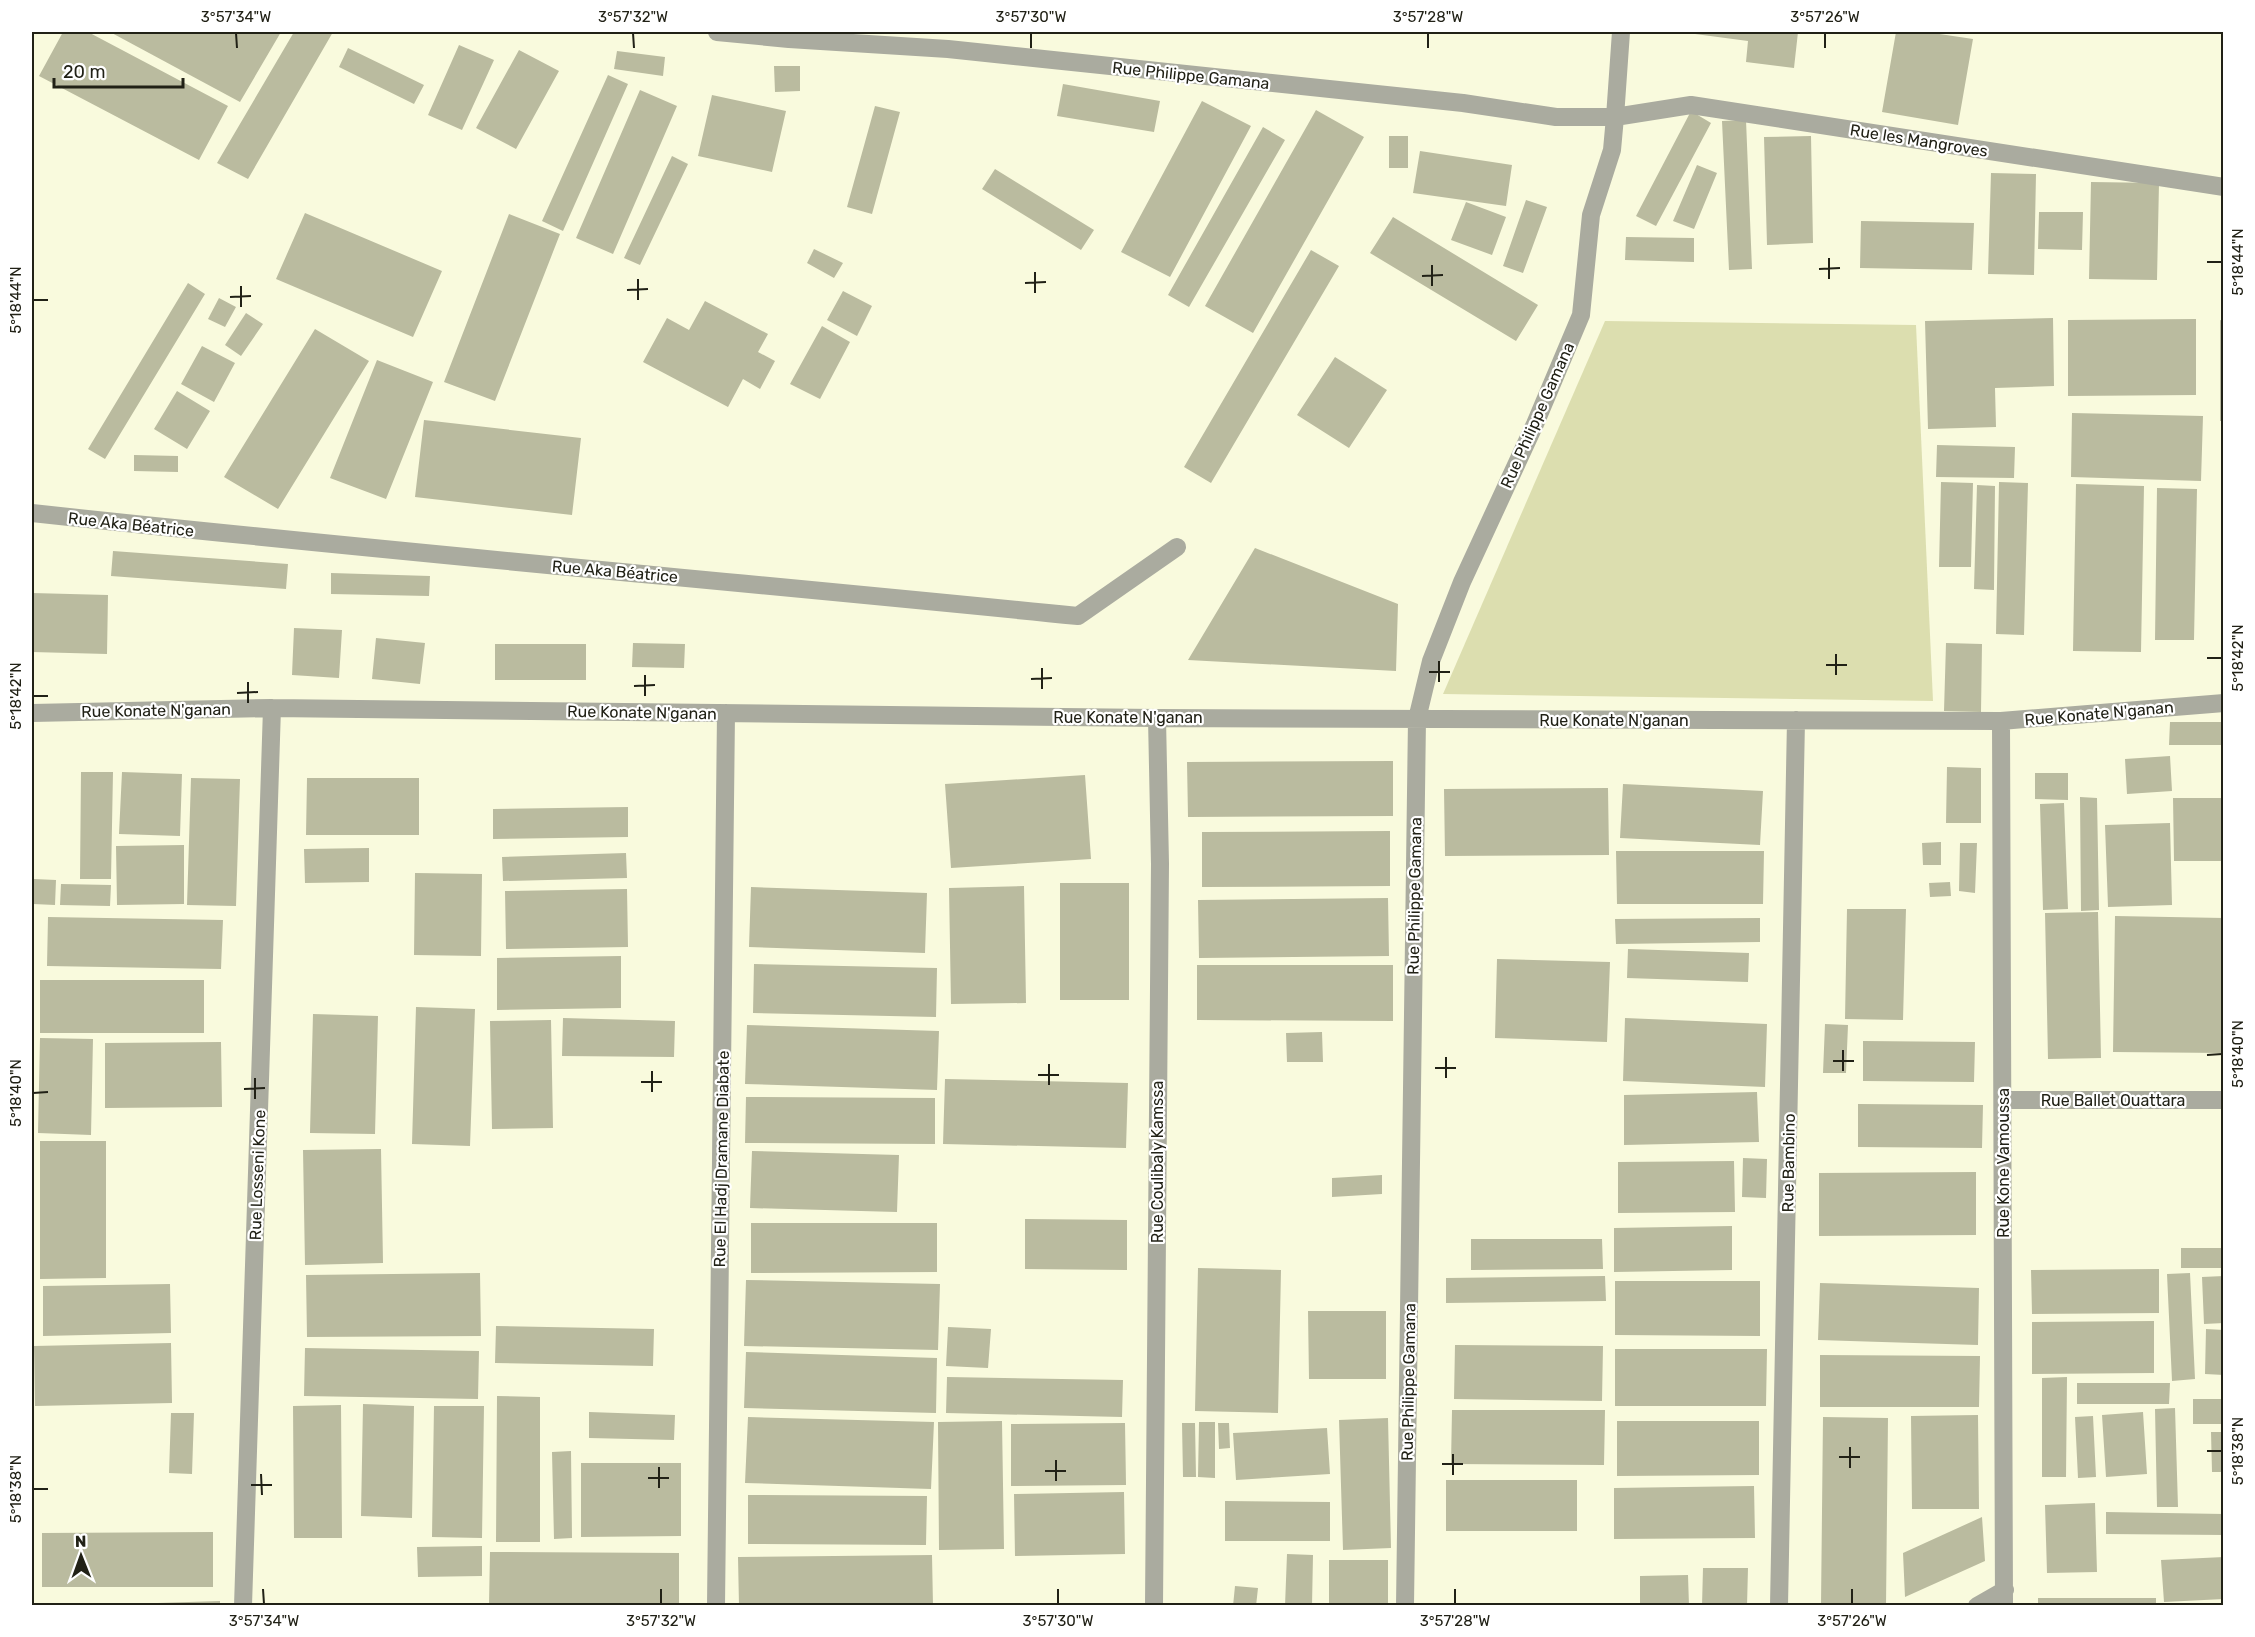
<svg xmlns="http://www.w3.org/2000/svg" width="2255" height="1637" font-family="Rubik,sans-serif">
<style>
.green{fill:#dcdeaf}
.building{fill:#babb9f}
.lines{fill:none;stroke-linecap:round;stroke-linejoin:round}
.minor{stroke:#aaab9f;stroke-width:18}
.ticks{fill:none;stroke:#212116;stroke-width:2}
.labels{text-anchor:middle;stroke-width:4.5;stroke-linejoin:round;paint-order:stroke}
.street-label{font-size:16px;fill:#212116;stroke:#fff}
.neatline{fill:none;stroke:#212116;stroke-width:2}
.ticks-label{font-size:15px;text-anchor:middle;fill:#212116}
</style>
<rect width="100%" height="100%" fill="#f9fadd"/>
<!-- green -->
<path class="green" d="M1605,321l311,4 17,376 -490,-7z"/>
<!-- building -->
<path class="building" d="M63,32h25l140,74 -29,54 -160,-84z
M110,32h171l-41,70z
M294,32h39l-85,147 -31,-16z
M1680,32h118l-4,36 -48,-6 2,-21z
M1896,32h30l47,7 -15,86 -76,-13z
M459,45l35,15 -32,70 -34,-15z
M348,48l76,37 -10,19 -75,-37z
M519,50l40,21 -43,78 -40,-21z
M617,51l48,6 -2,19 -49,-7z
M774,66h26v25l-25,1z
M608,75l20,9 -65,147 -21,-10z
M1063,84l97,17 -6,31 -97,-16z
M640,90l37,16 -64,148 -37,-16z
M712,95l74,16 -14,61 -74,-16z
M1202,101l49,25 -81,151 -49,-25z
M875,106l25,6 -28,102 -25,-7z
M1316,110l48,27 -111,196 -48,-27z
M1691,111l20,12 -55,103 -20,-10z
M1746,120l6,149 -23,1 -7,-149z
M1263,127l22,13 -96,167 -21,-12z
M1389,136h19v32h-19z
M1811,136l2,107 -46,2 -3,-108z
M1420,151l92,14 -6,41 -93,-13z
M672,156l16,8 -48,101 -16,-7z
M1697,165l20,8 -23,56 -21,-8z
M995,169l99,61 -13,20 -99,-61z
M1991,173l45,1 -2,101 -46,-1z
M2091,182l68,1 -2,97 -68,-1z
M1526,200l21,7 -24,66 -20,-7z
M1466,202l40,15 -14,38 -41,-15z
M2039,212h44l-1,38 -44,-1z
M305,213l137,58 -29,66 -137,-58z
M509,214l51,20 -65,167 -51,-19z
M1393,217l145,88 -22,36 -146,-88z
M1861,221l113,2 -2,47 -112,-2z
M1626,237l68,1v24l-69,-2z
M814,249l29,14 -9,15 -27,-15z
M1311,250l28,16 -128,217 -27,-16z
M188,283l17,11 -100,165 -17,-10z
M843,291l29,15 -15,30 -30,-16z
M219,298l17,9 -11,20 -17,-8z
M705,301l63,33 -10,18 17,9 -15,28 -17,-10 -15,28 -85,-45 24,-44 22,12z
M246,313l17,11 -22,32 -16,-11z
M2053,318l1,68 -59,2 1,39 -68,2 -3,-108z
M2196,319v76l-128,1v-76z
M2220,320l4,1v100h-4z
M822,326l28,16 -30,57 -30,-15z
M315,329l54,32 -91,148 -54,-32z
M202,346l33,17 -21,39 -33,-18z
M1335,357l52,33 -38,58 -52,-33z
M377,360l56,22 -47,117 -56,-21z
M177,391l33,20 -23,38 -33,-20z
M2072,413l131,3 -2,65 -130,-4z
M424,420l157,18 -9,77 -157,-18z
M1937,445l78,2 -1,31 -78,-1z
M134,455l44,1v16l-44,-1z
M1941,482l32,1 -2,84h-32z
M1999,482l29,1 -4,152 -28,-1z
M2076,484l68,2 -3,166 -68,-1z
M1977,485l18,1 -1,104 -20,-1z
M2157,488l40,1 -3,151h-39z
M1255,548l143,56 -2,67 -208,-11z
M113,551l175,13 -2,25 -175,-13z
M331,573l99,3 -1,20 -98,-2z
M32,593l76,2 -1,59 -75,-2z
M294,628l48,2 -3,48 -47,-3z
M376,638l49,5 -5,41 -48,-5z
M633,643l52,1 -1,24 -52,-1z
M1946,643l36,1 -1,68 -37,-1z
M495,644h91v36h-91z
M2170,722h54v23h-55z
M2170,756l2,35 -45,3 -2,-35z
M1393,761v55l-205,1 -1,-55z
M1947,767l34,1v55h-35z
M81,772h32l-2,107h-31z
M122,772l60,2 -2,62 -61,-2z
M2035,773h33v27l-33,-1z
M1085,775l6,84 -140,9 -6,-84z
M191,778l49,1 -4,127 -49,-1z
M307,778h112v57h-113z
M1623,784l140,7 -3,54 -140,-7z
M1608,788l1,67 -164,1 -1,-67z
M2080,797l17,1 2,112 -18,1z
M2173,798h51v63h-50z
M2064,803l4,106 -25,1 -3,-106z
M628,807v30l-135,2v-30z
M2170,823l2,82 -64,2 -3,-82z
M1390,831v55l-188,1v-55z
M1941,842v23h-18l-1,-22z
M1960,843h17l-2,50 -16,-2z
M184,845v59l-67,1 -1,-59z
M369,848v34l-64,1 -1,-34z
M1616,851h148l-1,53h-146z
M626,853l1,25 -124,3 -1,-24z
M415,873l67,1 -1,82 -67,-1z
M34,879l22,1 -1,25 -22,-1z
M1950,882l1,14 -21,1 -1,-14z
M1060,883h69v117h-69z
M61,884l50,1 -1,21 -50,-1z
M1024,886l2,117 -75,1 -2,-116z
M751,887l176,6 -2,60 -176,-6z
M627,889l1,58 -122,2 -1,-58z
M1388,898l1,58 -190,2 -1,-58z
M1847,909h59l-3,111 -58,-1z
M2098,912l3,146 -53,1 -3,-146z
M2115,916l109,2v135l-111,-1z
M48,917l175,3 -2,49 -174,-3z
M1760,918v24l-144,2 -1,-25z
M1628,949l121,4 -1,29 -121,-4z
M621,956v52l-124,2v-52z
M1497,959l113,3 -3,80 -112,-4z
M754,964l183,4 -1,49 -183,-4z
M1197,965h196v56l-196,-1z
M32,971h2l-1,33h-1z
M40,980h164v53h-164z
M416,1007l59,2 -5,137 -58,-2z
M313,1014l65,2 -3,118 -65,-1z
M563,1018l112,3 -1,36 -112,-1z
M1625,1018l142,6 -2,63 -142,-6z
M551,1020l2,108 -61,1 -2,-108z
M1825,1024l23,1 -2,48h-23z
M747,1025l192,6 -2,59 -192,-6z
M1322,1032l1,30h-36l-1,-29z
M40,1038l53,1 -2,96 -53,-2z
M1863,1041l112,1 -1,40 -111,-1z
M221,1042l1,65 -117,1v-65z
M945,1079l183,4 -2,65 -183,-4z
M1757,1092l2,50 -135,3v-50z
M746,1097l189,1v46l-190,-1z
M1858,1104l125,1 -1,43 -124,-1z
M40,1141h66v137l-66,1z
M381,1149l2,114 -78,2 -2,-115z
M752,1151l147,4 -2,57 -147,-4z
M1743,1158l24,1 -1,39 -24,-1z
M1734,1161l1,51 -117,1v-51z
M1976,1172v63l-157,1v-63z
M1382,1175v19l-50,3v-19z
M1025,1219l102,1v50l-102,-1z
M751,1223h186v49l-186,1z
M1732,1226v44l-118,2v-44z
M1471,1239h131l1,30 -132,1z
M2181,1248h43v20h-43z
M1198,1268l83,2 -3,143 -83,-2z
M2159,1269v44l-127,1 -1,-44z
M480,1273l1,63 -174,1 -1,-62z
M2190,1273l5,106 -23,2 -5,-107z
M1605,1276l1,25 -160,2v-25z
M2224,1276v47l-20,1 -2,-47z
M746,1280l194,4 -2,66 -194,-4z
M1615,1281h145v55l-145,-1z
M1820,1283l159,5 -1,57 -160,-5z
M170,1284l1,49 -128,3v-50z
M1308,1311h78v68h-77z
M2154,1321v52l-122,1v-52z
M496,1326l158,3 -1,37 -158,-3z
M948,1327l43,2 -3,39 -42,-2z
M2206,1329l18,1v45l-19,-1z
M171,1343l1,60 -137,3 -1,-60z
M1455,1345l148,1 -1,55 -148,-2z
M305,1348l174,3 -1,48 -174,-3z
M1615,1349h152l-1,57h-151z
M746,1352l191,6 -1,55 -192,-5z
M1820,1355l160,1 -1,51h-159z
M947,1377l176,3 -1,37 -176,-4z
M2067,1377l-1,100h-24v-99z
M2077,1383h93l-1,21h-92z
M497,1396l43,1v145h-44z
M2193,1399h31v25h-31z
M363,1404l51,2 -2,112 -51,-2z
M341,1405l1,133h-48l-1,-132z
M434,1406h50l-2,132 -50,-1z
M2175,1408l3,99h-21l-2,-98z
M1452,1410h153l-1,55 -153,-1z
M589,1412l86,3 -1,25 -85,-2z
M2143,1412l4,62 -41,3 -4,-62z
M171,1413h23l-2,61 -23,-1z
M1978,1415l1,94h-67l-1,-93z
M2093,1416l3,61 -18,1 -3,-61z
M748,1417l186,5 -3,67 -186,-6z
M1823,1417l65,1 -2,188h-65z
M1388,1418l3,130 -48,2 -4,-130z
M1002,1421l2,128 -65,1 -1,-128z
M1617,1421h142v54l-142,1z
M1199,1422h16v56l-17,-1z
M1125,1423l1,62 -115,1v-62z
M1182,1423h13l1,54h-13z
M1218,1423h11l1,25 -11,1z
M1327,1428l3,46 -94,6 -3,-47z
M2211,1432h13v40h-12z
M571,1451l1,87 -18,1 -2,-87z
M581,1463h100v73l-100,1z
M1446,1480h131v51h-131z
M1754,1486l1,52 -141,1v-51z
M1124,1492l1,62 -110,2 -1,-62z
M748,1495l179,1 -1,49 -178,-1z
M1225,1501l105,1v39h-105z
M2095,1503l2,69 -50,1 -2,-68z
M2106,1512l118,2v21l-118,-1z
M1982,1517l3,44 -80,36 -2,-44z
M213,1532v55h-171v-54z
M482,1546v30l-64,1 -1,-30z
M490,1552l189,1v53l-190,-1z
M1287,1554l26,1 -1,51h-27z
M932,1555l1,51h-194l-1,-49z
M2224,1557v42l-60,3 -3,-42z
M1329,1560h59v46h-59z
M1703,1568h45l-1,38h-45z
M1688,1575l1,31h-49v-30z
M1235,1586l23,2 -2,18h-23z
M2038,1598h118v8h-118z
M220,1601v5h-94v-2z"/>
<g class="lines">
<!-- minor -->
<path class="minor" d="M717,32l72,7 159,10 515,54 93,14h59l-3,33 -21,65 -10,100 -46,109 -73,158 -31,79 -14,58 -12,887
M1621,32l-6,85 76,-12 533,82
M32,513c348,38 697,68 1046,103l99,-69
M32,713l240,-5 885,10 844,3 223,-18
M2001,721l3,885
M2003,1100h221
M243,1606l29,-898
M716,1606l10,-893
M1154,1606l6,-742 -3,-146
M1779,1606l17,-886
M1977,1606l28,-16"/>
</g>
<!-- ticks -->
<path class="ticks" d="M236,33l1,15M633,33l1,15M1031,33v15M1428,33v15M1825,33v15M1829,258v21M2207,262h15M1432,265v21M1819,269l21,-1M1035,272v21M1422,276l21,-1M638,279v21M1025,283l21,-1M241,286v21M627,290l21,-1M230,297l21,-1M33,300h15M1836,654v21M2207,658h15M1439,661v21M1826,665h21M1042,668v21M1429,672h21M645,675v21M1031,679l21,-1M248,682v21M634,686l21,-1M237,693l21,-1M33,696h15M1843,1050v21M2207,1055l15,-1M1446,1057v21M1833,1061h21M1049,1064v21M1435,1068h21M652,1071v21M1038,1075h21M255,1078v21M641,1082h21M244,1089l21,-1M33,1093l15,-1M1850,1447v21M2207,1451h15M1453,1454v21M1839,1457h21M1056,1460v21M1442,1464h21M659,1467v21M1045,1471h21M261,1474l1,21M648,1478h21M251,1485h21M33,1489h15M263,1589l1,15M661,1589v15M1058,1589v15M1455,1589v15M1852,1589v15"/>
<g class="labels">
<!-- street labels -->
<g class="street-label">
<text transform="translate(1191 75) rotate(6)" y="6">Rue Philippe Gamana</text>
<text transform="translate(1919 140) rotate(9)" y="6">Rue les Mangroves</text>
<text transform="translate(1537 415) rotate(-66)" y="6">Rue Philippe Gamana</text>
<text transform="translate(131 524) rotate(6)" y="6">Rue Aka Béatrice</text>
<text transform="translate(615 571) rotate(5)" y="6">Rue Aka Béatrice</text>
<text transform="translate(156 710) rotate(-1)" y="6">Rue Konate N'ganan</text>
<text transform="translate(642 712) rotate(1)" y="6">Rue Konate N'ganan</text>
<text transform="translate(2099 713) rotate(-5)" y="6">Rue Konate N'ganan</text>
<text x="1128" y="723">Rue Konate N'ganan</text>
<text x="1614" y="726">Rue Konate N'ganan</text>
<text transform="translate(1414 896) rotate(-89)" y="6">Rue Philippe Gamana</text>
<text x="2113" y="1106">Rue Ballet Ouattara</text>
<text transform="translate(721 1159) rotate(-89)" y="6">Rue El Hadj Dramane Diabate</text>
<text transform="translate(1157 1162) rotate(-90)" y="6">Rue Coulibaly Kamssa</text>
<text transform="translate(1788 1163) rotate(-89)" y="6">Rue Bambino</text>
<text transform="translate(2003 1163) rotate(-90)" y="6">Rue Kone Vamoussa</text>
<text transform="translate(257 1175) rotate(-88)" y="6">Rue Losseni Kone</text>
<text transform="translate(1408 1382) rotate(-89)" y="6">Rue Philippe Gamana</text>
</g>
</g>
<!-- border -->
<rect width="2255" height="1637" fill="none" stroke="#ffffff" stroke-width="66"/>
<!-- north arrow -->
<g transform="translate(81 1556) rotate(359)" stroke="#ffffff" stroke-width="4.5" paint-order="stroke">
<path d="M0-4.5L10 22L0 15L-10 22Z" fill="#212116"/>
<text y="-9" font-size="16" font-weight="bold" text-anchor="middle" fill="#212116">N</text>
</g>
<!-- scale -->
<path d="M54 78v9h129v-9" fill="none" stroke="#212116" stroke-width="3"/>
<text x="63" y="78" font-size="18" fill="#212116" stroke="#ffffff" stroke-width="4.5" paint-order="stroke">20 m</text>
<rect x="33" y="33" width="2189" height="1571" class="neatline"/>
<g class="ticks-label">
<text x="236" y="22">3°57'34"W</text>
<text x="633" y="22">3°57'32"W</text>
<text x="1031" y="22">3°57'30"W</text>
<text x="1428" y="22">3°57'28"W</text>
<text x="1825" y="22">3°57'26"W</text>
<text transform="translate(2238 262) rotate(-90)" y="5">5°18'44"N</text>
<text transform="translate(16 300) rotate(-90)" y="5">5°18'44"N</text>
<text transform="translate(2238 658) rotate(-90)" y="5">5°18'42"N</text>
<text transform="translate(16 696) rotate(-90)" y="5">5°18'42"N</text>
<text transform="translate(2238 1054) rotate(-90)" y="5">5°18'40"N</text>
<text transform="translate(16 1093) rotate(-90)" y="5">5°18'40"N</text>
<text transform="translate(2238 1451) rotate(-90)" y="5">5°18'38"N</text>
<text transform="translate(16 1489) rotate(-90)" y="5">5°18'38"N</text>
<text x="264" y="1626">3°57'34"W</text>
<text x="661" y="1626">3°57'32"W</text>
<text x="1058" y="1626">3°57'30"W</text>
<text x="1455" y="1626">3°57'28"W</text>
<text x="1852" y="1626">3°57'26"W</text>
</g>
</svg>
